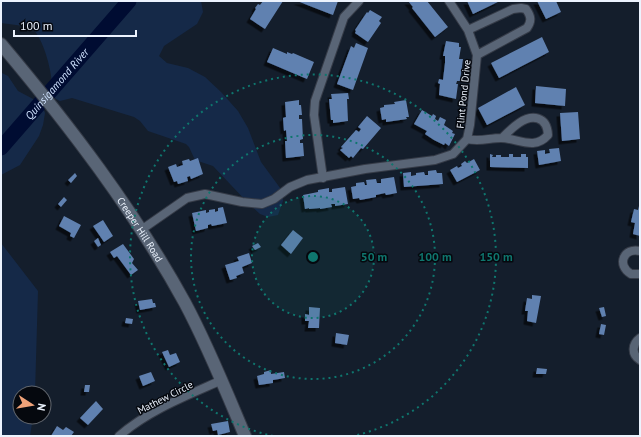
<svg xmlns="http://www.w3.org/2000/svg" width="641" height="437" font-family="'PT Sans',sans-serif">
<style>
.green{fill:#152948}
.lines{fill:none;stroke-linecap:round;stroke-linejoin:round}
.river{stroke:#000c32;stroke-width:15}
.building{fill:#6181b0;filter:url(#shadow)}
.street-casing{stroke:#353b47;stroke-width:10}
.secondary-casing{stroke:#353b47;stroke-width:14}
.street{stroke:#596576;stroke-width:8}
.secondary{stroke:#596576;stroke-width:12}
.ring{fill:none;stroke:#0f766e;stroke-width:2;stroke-dasharray:2 4}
.labels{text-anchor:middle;stroke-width:3;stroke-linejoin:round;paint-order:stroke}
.street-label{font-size:10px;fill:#ecf3fe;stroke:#05080e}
.water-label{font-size:11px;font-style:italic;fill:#cfe2fe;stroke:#05080e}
.centre{fill:#0f766e;stroke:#05080e;stroke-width:2}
.ring-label{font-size:12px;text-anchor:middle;font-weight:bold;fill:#0f766e;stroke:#05080e;stroke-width:3;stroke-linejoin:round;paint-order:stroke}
</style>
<defs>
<filter id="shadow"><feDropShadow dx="-3.5" dy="3.5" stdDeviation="0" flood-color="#0009"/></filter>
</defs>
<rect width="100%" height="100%" fill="#141e2c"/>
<!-- green -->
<path class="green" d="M1,1h200l2,11 -6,12 -33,22 -5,10 8,7 21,5 17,9 16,15 17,19 10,17 13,34 22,30v9l-5,14 -10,2 -8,-3 -12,-11 -35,-37 -18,-6 -6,-13 -3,-3 -38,-13 -8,-10 -6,-4 -62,-19 -12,3 -4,-2 -7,-6c2,-3 3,-6 3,-9 -1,-16 -9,-47 -21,-57l-30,-4z
M2,73l6,3 10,15 19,10 5,4 3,8 -2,12 -4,11 -19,29 -19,10v-101z
M1,243l37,48 -3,102h-15v24h13l-3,19h-29z"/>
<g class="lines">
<!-- river -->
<path class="river" id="s1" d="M1,148l128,-147"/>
</g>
<!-- building -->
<path class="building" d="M263,1h20l-18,28 -15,-10 6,-10 -1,-1 3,-4 2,1z
M297,1h41l-5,14z
M408,1h19l21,26 -13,10 -23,-29 1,-1z
M467,1h33l-27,13z
M537,1h19l5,11 -15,7z
M370,10l12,7 -3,4 2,2 -13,19 -13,-9 1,-2 -1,-1 12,-18 1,1z
M542,37l7,15 -50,26 -8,-15z
M446,41l13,2v4h2l-2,12h4l-3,22h-3l-1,3h2l-2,15 -17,-4 1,-11 -2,-1 1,-4 4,1 2,-17v-7h-2z
M356,43l12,5 -15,42 -16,-6 14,-38 3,2z
M273,48l14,6v-2l5,2 1,-1 21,9 -7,17 -40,-17z
M536,86l30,3 -1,17 -30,-3z
M516,87l9,18 -38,20 -9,-17z
M348,93l1,6h-2l1,22 -15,2v-3h-2l-2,-21h3l-1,-5z
M299,100v5h2l1,10h-3v4h3l1,20 -3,1v3h3l1,13 -18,2 -1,-17h2l-1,-11 -2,1 -1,-13 3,-1 -1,-15z
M406,100l3,17h-3l1,2 -21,3v-3l-4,1 -2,-12 4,-1v-2l11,-1 -1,-2z
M422,110l10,6 1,-2 3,2 -1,3 3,2 2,-4 6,3 -2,5 9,6 -1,2 3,1 -6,12 -4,-3 -1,2 -10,-5 -9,-6 2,-3 -13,-7z
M578,112l2,27 -18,2 -2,-28z
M367,116l14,12 -18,21 -2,-1 -8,10 -2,-2 -2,2 -9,-8 3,-2 -2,-1 15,-17 3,2 2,-3 -3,-2z
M559,148l2,13 -22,4 -2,-14 8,-1v4l5,-1 -1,-4z
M490,154l3,1 -1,2h4v-2h5v2h8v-3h4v3h8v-3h5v3h2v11l-38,-1z
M198,158l5,16 -12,5 -1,-3 -3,1 1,4 -10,3 -1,-3 -3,1 -6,-15 8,-3 1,3 6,-2 -1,-4 7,-2 1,2z
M474,159l6,11 -23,12 -7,-12 7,-4 1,2 4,-2 -1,-2 4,-3 2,2z
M436,170l1,3h5l1,11 -39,3 -1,-14 8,-1v4l5,-1v-2l8,-1 1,3h3v-4z
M75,173l2,3 -6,7 -3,-3z
M394,177l3,16 -11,2 -1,-2 -9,2v2l-16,3 -1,-2 -6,1 -2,-12 5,-1v-3l8,-1 1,3h2l-1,-5 10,-1 1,4h4v-4z
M345,187l3,17 -13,2v-2h-4l1,3 -12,2v-1l-11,1v-1l-4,1 -2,-14 15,-3v-2l11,-2v4h3v-3z
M64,197l3,3 -6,7 -3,-3z
M639,206h1v30l-7,-2 2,-11 -4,-1 3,-13 4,1z
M223,207l4,16 -15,3 -1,-2 -3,1v3l-12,3 -4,-18 14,-3v3l3,-1v-2l6,-1v3l3,-1v-3z
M64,216l17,9 -7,13 -4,-2 1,-3 -12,-7z
M103,220l10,16 -9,6 -11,-16z
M293,230l10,8 -12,16 -10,-9z
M98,238l3,7 -3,2 -4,-6z
M258,243l3,4 -6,3 -3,-4z
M123,244l11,15 -2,4 6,7 -7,5 -14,-19 -3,2 -4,-6z
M249,253l3,10 -10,4 2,6 -8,3 1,2 -7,2 -5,-15 14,-4 -2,-4z
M532,295l9,1 -5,27 -9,-2 1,-10h-3l2,-13 5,1z
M152,299l1,4h2l1,4 -16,3 -2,-9z
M309,307l11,1 -1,20h-11l1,-7h-4v-7l4,1z
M604,307l2,9 -4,1 -3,-9z
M126,318l7,1 -1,5 -7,-1z
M601,324l5,1 -2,10 -5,-1z
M336,333l13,2 -2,10 -12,-2z
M168,350l2,5 6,-2 4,9 -11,5 -7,-15z
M537,368l10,1 -1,5h-10z
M271,370v4l13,-2 1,6 -12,2v3l-14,2 -2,-9 7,-2v-2z
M151,372l4,9 -12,5 -4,-10z
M85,385h5l-1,7h-5z
M96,401l7,8 -15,16 -8,-7z
M228,421l2,11 -12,3 -1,-5 -4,1 -2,-7z
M57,426l6,4 3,-3 8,5 -3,4h-20z"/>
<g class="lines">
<!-- street casing -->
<g class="street-casing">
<path id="street" d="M468,30l45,-21 8,-1 5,1c5,7 6,12 1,19l-50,27
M467,139c13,3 22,-1 34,-1 17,0 33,13 47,-3 -1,-19 -16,-21 -29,-12 -6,4 -12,10 -17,15
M323,178l-9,-63 1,-14 29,-84 15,-16
M141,230l46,-32 18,-4 37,8 20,2 12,-5 16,-12 17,-7 58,-11 70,-9 18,-6 14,-15 3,-14 7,-70 -9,-25 -19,-29
M640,251c-16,-4 -24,14 -9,23h9
M640,338c-8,6 -9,16 0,22
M119,436c30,-26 67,-40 103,-56"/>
</g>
<!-- secondary casing -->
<g class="secondary-casing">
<g id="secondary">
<path id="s2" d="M1,44c68,81 133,166 184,259 23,43 41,88 60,133"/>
</g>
</g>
<!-- street -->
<use href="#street" class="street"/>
<!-- secondary -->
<use href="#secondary" class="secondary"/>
</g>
<!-- distance rings -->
<circle cx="313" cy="257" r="61" fill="#0f766e" fill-opacity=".12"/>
<g class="ring">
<circle cx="313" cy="257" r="61"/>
<circle cx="313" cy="257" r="122"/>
<path d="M273 436A183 183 0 1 1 353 436"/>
</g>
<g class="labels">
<!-- street labels -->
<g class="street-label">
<text transform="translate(463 94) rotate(-84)" y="4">Flint Pond Drive</text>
<text dy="4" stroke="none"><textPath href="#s2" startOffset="232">Creeper Hill Road</textPath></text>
<text transform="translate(165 397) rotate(-27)" y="4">Mathew Circle</text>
</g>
<!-- water labels -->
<g class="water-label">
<text dy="4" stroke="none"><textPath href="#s1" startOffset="85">Quinsigamond River</textPath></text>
</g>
</g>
<circle cx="313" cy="257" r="6" class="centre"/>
<g class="ring-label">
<text x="374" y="261">50 m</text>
<text x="435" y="261">100 m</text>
<text x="496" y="261">150 m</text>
</g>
<!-- border -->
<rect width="641" height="437" fill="none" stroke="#ecf3fe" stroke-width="4"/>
<!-- north arrow -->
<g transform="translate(32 405) rotate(102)"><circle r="19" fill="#05080e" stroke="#61666e"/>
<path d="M0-3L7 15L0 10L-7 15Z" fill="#f0a279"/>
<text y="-6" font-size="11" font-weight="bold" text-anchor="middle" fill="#ecf3fe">N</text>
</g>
<!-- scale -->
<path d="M14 30v6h122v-6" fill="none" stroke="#ecf3fe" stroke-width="2"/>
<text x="20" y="30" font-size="12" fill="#ecf3fe" stroke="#05080e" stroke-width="3" paint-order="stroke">100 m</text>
</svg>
